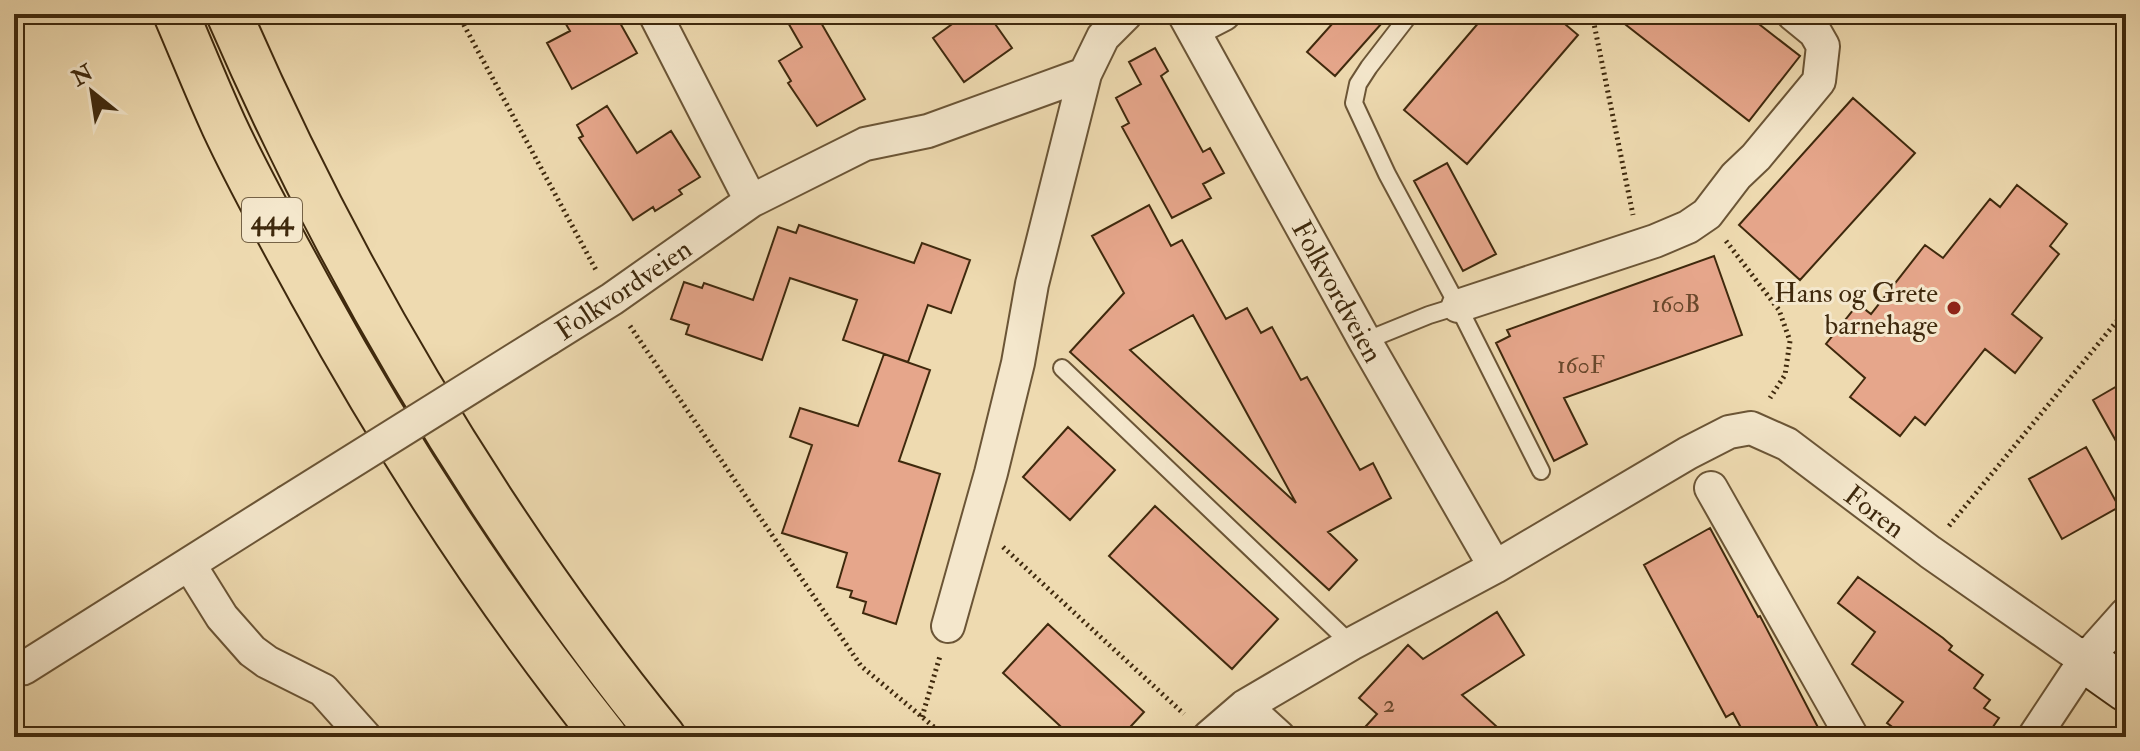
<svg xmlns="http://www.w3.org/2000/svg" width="2140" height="751" font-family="'IM FELL Double Pica',serif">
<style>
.building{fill:#e6a68b;stroke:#3f290d;stroke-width:2;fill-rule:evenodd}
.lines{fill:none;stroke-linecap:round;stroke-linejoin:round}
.lane-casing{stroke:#6b5536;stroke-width:20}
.street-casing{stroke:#6b5536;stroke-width:36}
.secondary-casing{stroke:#3f290d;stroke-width:48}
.highway-casing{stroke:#3f290d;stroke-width:48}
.path{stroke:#3f290d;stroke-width:5;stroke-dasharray:2 4;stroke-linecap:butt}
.lane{stroke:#f4e7cc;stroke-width:16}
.street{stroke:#f4e7cc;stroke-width:32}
.secondary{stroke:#f4e7cc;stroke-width:44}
.highway{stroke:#eedab0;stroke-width:44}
.street-bridge-casing{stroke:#6b5536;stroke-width:36;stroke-linecap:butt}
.street-bridge{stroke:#f4e7cc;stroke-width:32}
.poi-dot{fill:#8f2418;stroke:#f4e7cc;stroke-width:3}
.labels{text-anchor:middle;stroke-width:6;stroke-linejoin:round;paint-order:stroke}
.number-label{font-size:24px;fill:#69482c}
.shield{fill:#f4e7cc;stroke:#756246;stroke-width:2}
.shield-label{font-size:26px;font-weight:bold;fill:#3f290d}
.street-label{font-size:28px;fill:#3f290d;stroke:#f4e7cc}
.poi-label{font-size:28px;fill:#3f290d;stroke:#f4e7cc;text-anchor:end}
</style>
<rect width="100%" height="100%" fill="#eedab0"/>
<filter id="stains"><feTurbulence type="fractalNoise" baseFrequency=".0025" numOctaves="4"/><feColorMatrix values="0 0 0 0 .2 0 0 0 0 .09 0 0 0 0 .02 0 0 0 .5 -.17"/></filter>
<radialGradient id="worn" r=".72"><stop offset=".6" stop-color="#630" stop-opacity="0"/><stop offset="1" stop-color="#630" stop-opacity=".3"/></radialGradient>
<!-- building -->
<path class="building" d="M560,14h55l22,39 -65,36 -25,-46 23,-12z
M783,14h33l49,85 -48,27 -29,-43 3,-2 -12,-20 23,-14z
M966,14h22l24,34 -48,34 -31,-44z
M1341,14h49l-55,62 -28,-24z
M1486,14h67l25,21 -111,129 -63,-54z
M1612,14h134l54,42 -51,65z
M1155,48l13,23 -7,5 42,76 7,-4 14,25 -21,11 8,14 -39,20 -50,-91 7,-4 -13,-25 25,-14 -12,-22z
M1853,98l62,55 -115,127 -61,-55z
M607,106l30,47 34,-22 29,46 -21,13 3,4 -27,17 -2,-4 -20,13 -54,-82 4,-2 -6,-11z
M1447,163l49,91 -33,17 -49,-90z
M2017,185l50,39 -17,22 9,8 -47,60 30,24 -27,35 -30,-24 -60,76 -10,-8 -15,19 -50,-39 15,-19 -39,-34 32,-40 13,10 54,-69 18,13 47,-59 10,8z
M1149,205l22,41 11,-6 44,79 21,-11 14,25 11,-6 29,53 6,-3 53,93 13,-7 18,35 -63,34 29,28 -28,30 -259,-238 54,-59 -32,-57zM1193,315l103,188 -166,-153z
M799,225l115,38 8,-20 48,17 -19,53 -23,-8 -20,57 -65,-22 14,-40 -67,-22 -28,82 -76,-26 3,-9 -18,-6 13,-37 18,6 2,-5 49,17 25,-73 18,6z
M1714,256l28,79 -178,63 23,46 -33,17 -58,-118 14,-7 -3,-6z
M884,354l46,16 -31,91 41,13 -44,150 -33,-11 3,-11 -16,-5 2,-6 -15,-4 10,-34 -65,-20 30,-88 -22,-8 10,-29 58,18z
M2126,381v78l-33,-59z
M1068,427l47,43 -45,50 -47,-43z
M2086,447l33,60 -57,32 -33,-60z
M1155,506l123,113 -46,50 -123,-113z
M1710,528l48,89 2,-1 63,121h-77l-13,-24 -7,4 -82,-152z
M1858,577l85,61 9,8 -3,4 34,25 -9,13 16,12 -6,8 15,10 -13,19h-80l-19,-14 16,-21 -51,-38 23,-32 -37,-29z
M1497,612l27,43 -62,40 46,42h-152l21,-23 -18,-16 49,-53 15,14z
M1048,624l96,88 -23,25h-49l-69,-64z"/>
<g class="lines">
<!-- lane casing -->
<g class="lane-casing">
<path id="lane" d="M1410,14l-41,53 -11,17 -4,19 33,71 71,132 83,165
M1365,341l64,-26 29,-9
M1062,368l289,276"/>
</g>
<!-- street casing -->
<g class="street-casing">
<path id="street" d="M655,14l96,187
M1184,14l181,327 130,226
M1193,30l31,-16
M1458,306l197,-65 33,-14 19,-13 29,-38 20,-19 63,-76 4,-35 -8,-14 -22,-18
M548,339l64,-40 139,-98 114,-57 63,-13 157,-57
M1711,488l141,249
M189,564l33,53 30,34 15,11 56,28 42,47
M948,626l43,-153 27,-110 14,-79 53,-210 18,-37 23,-23
M14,662l10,6 263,-166
M1245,706l34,31
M1209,737l36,-31 106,-62 144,-77 193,-114 41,-21 22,-4 36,16 143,108 155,108
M2034,737l51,-77 41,-46"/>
</g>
<!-- secondary casing -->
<g class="secondary-casing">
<path id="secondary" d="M2085,660l41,29"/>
</g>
<!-- highway casing -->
<g class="highway-casing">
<path id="highway" d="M176,14c16,37 31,75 48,112 26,56 57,111 87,166 87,158 181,304 294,445
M229,14c75,173 164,337 267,494 52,79 107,156 167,229"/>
</g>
<!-- path -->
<path class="path" d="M458,14l138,256
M1592,14l41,201
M1726,241l53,69 11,31 -5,34 -15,23
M630,326l231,340 85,71
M1949,526l177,-216
M1003,547l181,167
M922,717l18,-61"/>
<!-- lane -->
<use href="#lane" class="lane"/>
<!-- street -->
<use href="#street" class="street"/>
<!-- secondary -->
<use href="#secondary" class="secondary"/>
<!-- highway -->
<use href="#highway" class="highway"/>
<!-- street-bridge casing -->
<g class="street-bridge-casing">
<path id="street-bridge" d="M287,502l261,-163"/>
</g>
<!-- street-bridge -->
<use href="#street-bridge" class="street-bridge"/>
</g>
<!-- markers -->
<circle class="poi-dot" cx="1954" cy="308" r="8"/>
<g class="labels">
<!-- number labels -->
<g class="number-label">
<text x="1676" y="312">160B</text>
<text x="1581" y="373">160F</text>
<text x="1389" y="712">2</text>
</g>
<!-- shield labels -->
<rect class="shield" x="242" y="198" width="60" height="44" rx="6"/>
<g class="shield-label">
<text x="272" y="229">444</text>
</g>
<!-- street labels -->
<g class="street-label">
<text transform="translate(623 289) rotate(-34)" y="10">Folkvordveien</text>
<text transform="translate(1338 291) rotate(61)" y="10">Folkvordveien</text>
<text transform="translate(1875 511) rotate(37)" y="10">Foren</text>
</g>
<!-- poi labels -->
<g class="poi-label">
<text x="1938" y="302">Hans og Grete<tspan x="1938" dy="32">barnehage</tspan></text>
</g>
</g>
<!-- margin -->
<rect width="2140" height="751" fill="none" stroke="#eedab0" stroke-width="48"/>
<rect x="16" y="16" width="2108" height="719" fill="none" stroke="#3f290d" stroke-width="4"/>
<rect x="24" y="24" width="2092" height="703" fill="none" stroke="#3f290d" stroke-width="2"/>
<!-- north arrow -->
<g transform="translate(92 92) rotate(330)" stroke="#f4e7cc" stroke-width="6" paint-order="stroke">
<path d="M0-6L14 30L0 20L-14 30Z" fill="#3f290d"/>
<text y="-12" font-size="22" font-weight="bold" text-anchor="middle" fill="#3f290d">N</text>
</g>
<rect width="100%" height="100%" filter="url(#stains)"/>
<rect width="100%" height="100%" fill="url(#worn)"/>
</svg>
